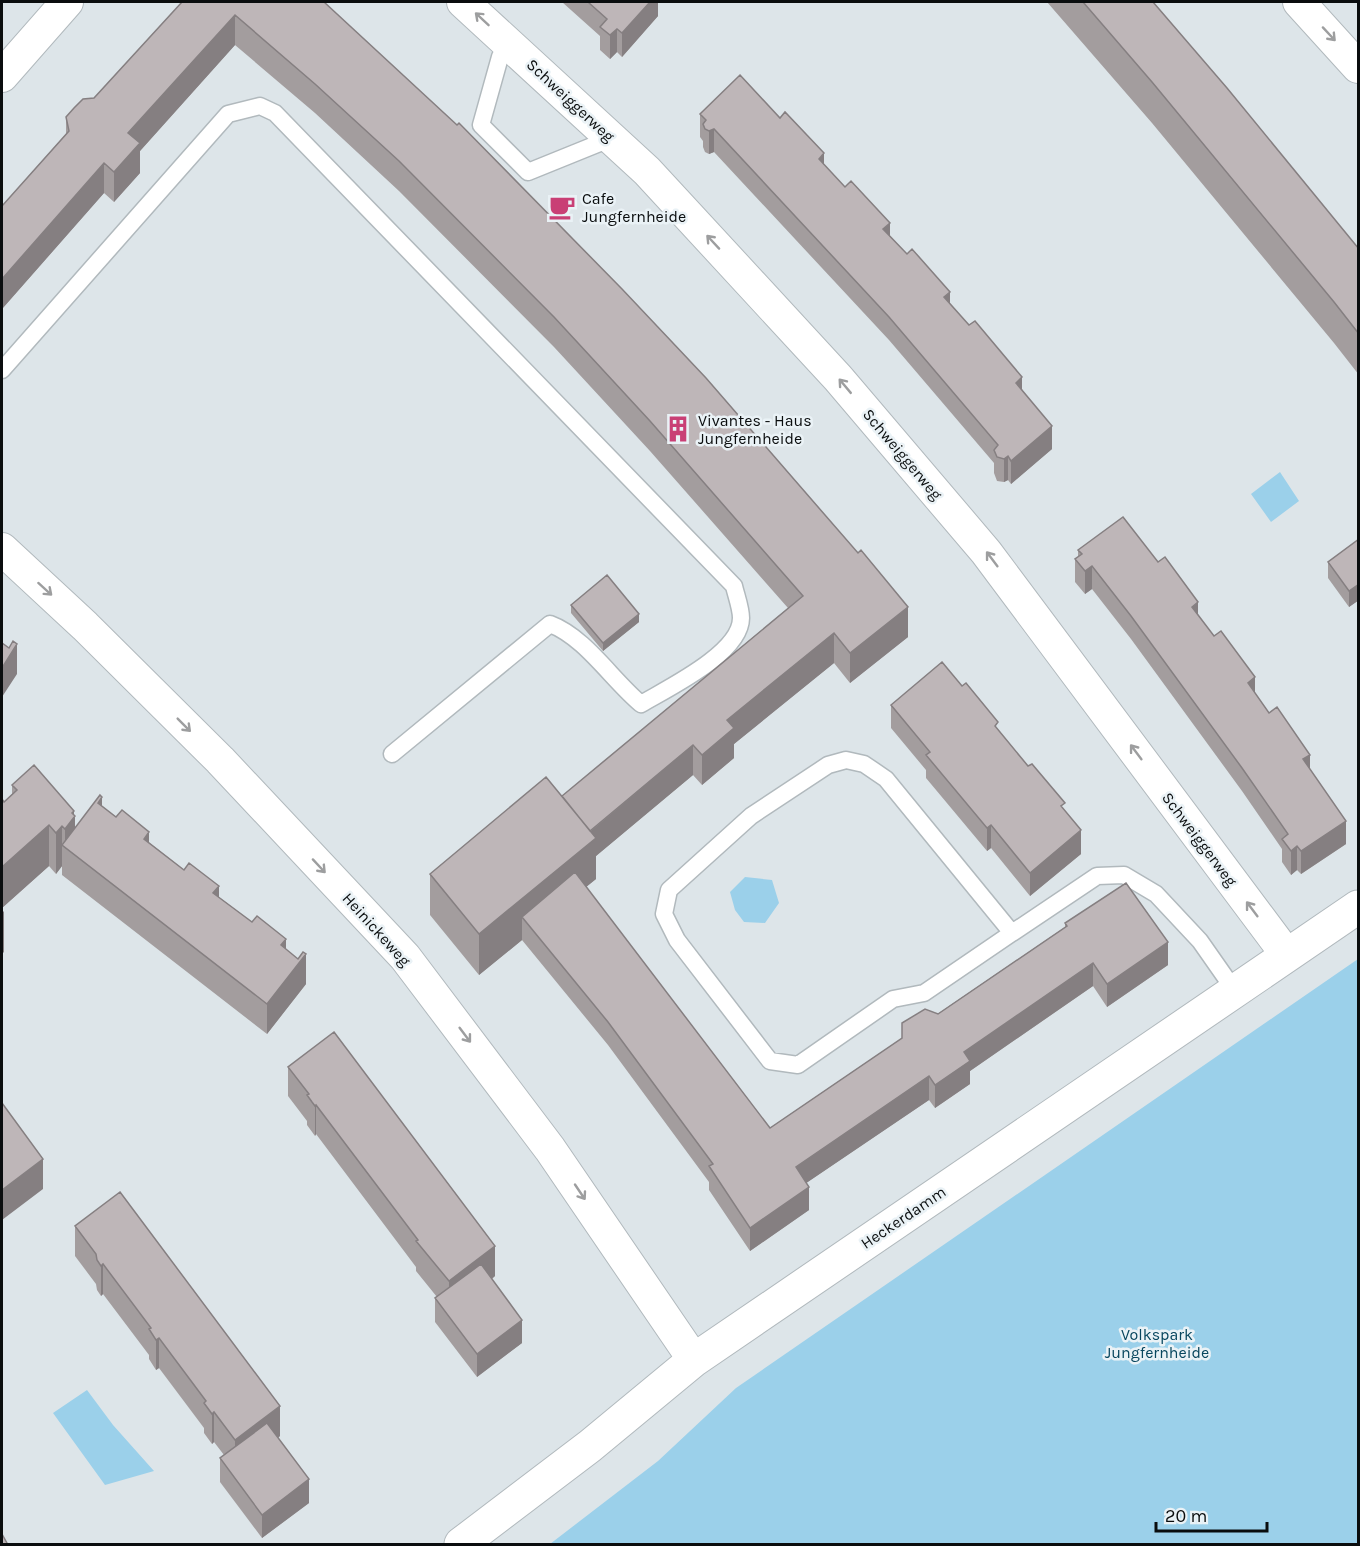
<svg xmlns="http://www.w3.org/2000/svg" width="1360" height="1546" font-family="Karla,sans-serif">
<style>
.green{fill:#9bd0ea}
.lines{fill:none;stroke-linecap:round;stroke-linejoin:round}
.service-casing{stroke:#b1b9bd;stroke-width:19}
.minor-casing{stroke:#b1b9bd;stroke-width:34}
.tertiary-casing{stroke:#b1b9bd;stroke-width:35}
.service{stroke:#fff;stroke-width:16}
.minor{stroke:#fff;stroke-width:32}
.tertiary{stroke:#fff;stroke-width:33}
.wall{fill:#a39d9e}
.shaded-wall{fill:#857f81}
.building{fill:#beb6b8;stroke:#857f81;stroke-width:1.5}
.oneway{stroke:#9d9e9f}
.labels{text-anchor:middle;stroke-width:5;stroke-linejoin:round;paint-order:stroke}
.street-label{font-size:16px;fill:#0a0d0e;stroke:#eaf2f6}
.poi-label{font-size:16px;fill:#0a0d0e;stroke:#eaf2f6;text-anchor:start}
.park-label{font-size:16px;fill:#07465e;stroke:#eaf2f6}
</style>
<rect width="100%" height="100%" fill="#dde5e9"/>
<!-- green -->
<path class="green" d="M1280,472l19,29 -28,21 -20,-28z
M745,877l27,3 7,23 -14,20 -21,-1 -9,-12 -5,-18z
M1358,959v585h-808l108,-83 78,-73z
M87,1390l26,35 41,46 -49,14 -52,-72z"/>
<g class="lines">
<!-- service casing -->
<g class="service-casing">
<path id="service" d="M507,42l-7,15 -19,68 47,47 84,-34
M2,370l226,-256 32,-8 15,7 459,473c2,9 7,22 7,32 0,35 -73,70 -100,86 -29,-24 -56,-67 -91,-80l-158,130
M1012,933l-88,60 -31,6 -95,66 -28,-4 -93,-121 -13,-26 5,-24 82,-74 77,-51 18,-5 18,4 22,15 126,154 85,-57 27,-1 32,19 44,47 35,50"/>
</g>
<!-- minor casing -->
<g class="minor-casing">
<path id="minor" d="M463,2l184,169 191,207 148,174 301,403
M1299,2l59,65
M2,76l65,-74
M2,549l83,77 135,134 185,197 145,192 144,211"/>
</g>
<!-- tertiary casing -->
<g class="tertiary-casing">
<path id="tertiary" d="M461,1544l129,-98 104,-86 664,-453"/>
</g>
<!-- service -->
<use href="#service" class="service"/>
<!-- minor -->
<use href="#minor" class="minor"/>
<!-- tertiary -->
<use href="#tertiary" class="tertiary"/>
</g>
<!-- wall -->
<path class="wall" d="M182,2h142l584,635 -58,46 -16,-20 -100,81v14l-32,27 -9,-10 -97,81v23l-10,8 184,241 295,-201v-4l103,42 -61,42 -14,-21 -123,85v13l-35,24 -6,-8 -123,83 3,27 -59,41 -41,-61v-8l-101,-137 -86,-105 -43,35 -49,-60v-41l132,-78 226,-188 -138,-157 -96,-104 -155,-156 -84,-78 -80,-68 -95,106v22l-26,29 -10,-9 -102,116v-103l64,-72v-17l28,-19z
M562,2h96v14l-36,41 -5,-5 -7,7 -10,-9v-14z
M1047,2h106l206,247v126l-25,-32 -182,-220z
M700,114l124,51 66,71 60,68 72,85 30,60 -41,35 -3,-4 -4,2 -7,-1 -3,-8v-10l-105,-123 -175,-188 -5,2 -4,-2 -2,-5v-6l-3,-4z
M1359,539v61l-10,7 -21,-29v-16z
M1078,550l120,65 112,155 36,74 -45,30 -4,-4 -6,5 -9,-13v-13l-40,-58 -111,-152 -39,-50 -7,5 -10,-12v-23l3,-2z
M571,605l68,17 -36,29 -32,-38z
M891,705l107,25 67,81 16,43 -51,42 -39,-48 -4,3 -61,-73v-8l-35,-42z
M12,785l62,30 1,12 27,-21 184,143 20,35 -39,50 -205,-159v-9l-6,8 -7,-8 -47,42v-109l2,3 8,-8z
M288,1067l207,209 -3,3 30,64 -45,34 -42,-55v-24l2,-1 -21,-26v-4l-100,-133 -1,2 -8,-11v-4l-19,-25z
M75,1226l205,210 -2,2 31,65 -47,35 -42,-56v-24l4,-3 -10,-13 -2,2 -8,-11v-5l-45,-60 -3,2 -7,-11v-4l-46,-61 -2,2 -4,-6 -1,-6 -21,-28z"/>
<!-- shaded-wall -->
<path class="shaded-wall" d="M650,2h8v14l-36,41v-24z
M235,15v30l-95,106v22l-26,29v-30l14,-39z
M617,29v23l-7,7v-24z
M714,129v23l-5,2v-23z
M824,153v24l-5,-18z
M104,163v30l-102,116v-30z
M890,223v24l-7,-18z
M950,292v24l-6,-19z
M1022,377v23l-6,-17z
M1052,426v23l-41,35v-23z
M1008,456v24l-4,2v-23z
M1092,566v23l-7,5v-23z
M1359,584v16l-10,7v-16z
M1198,602v23l-6,-18z
M908,607v30l-58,46v-30z
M639,614v8l-36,29v-8z
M834,633v30l-100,81v14l-32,27v-30l25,-35z
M17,644v30l-15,23v-29z
M1255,677v23l-7,-17z
M693,745v30l-97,81v23l-63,51 -11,-13v23l-43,35v-41l106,-98z
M1310,755v23l-7,-19z
M102,797v30l-4,-24z
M74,811v7l1,-2v39l-3,-2v1v-2l-7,-4v-19l7,-16z
M1346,821v23l-45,30v-23z
M49,825v41l-47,42v-41z
M991,825v23l-4,3v-23z
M62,826v40l-6,8v-41z
M1081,830v24l-51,42v-23z
M149,832v30l-5,-23z
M1297,846v24l-6,5v-24z
M219,886v30l-6,-23z
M4,911v41l-2,2v-41z
M286,939v29l-5,-23z
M1168,942v23l-61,42v-23z
M306,954v30l-39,50v-30z
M1093,963v23l-123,85v13l-35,24v-23l29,-33z
M929,1076v24l-133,90v-23z
M316,1105v29l-1,2v-30z
M43,1159v30l-41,31v-30z
M809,1187v23l-59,41v-23z
M495,1246v30l-46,35v-30z
M103,1264v30l-2,2v-30z
M522,1320v23l-45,34v-23z
M159,1338v30l-3,2v-30z
M280,1406v30l-45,34v-30z
M214,1412v30l-2,2v-30z
M309,1479v24l-47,35v-23z"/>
<!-- building -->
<path class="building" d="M182,2h142l133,123 2,-2 163,166 84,89 152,175 3,-3 47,57 -58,46 -16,-20 -107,87 7,8 -32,27 -9,-10 -103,86 -28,-35 241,-200 -153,-175 -96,-104 -155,-156 -84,-77 -80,-69 -107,118 12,10 -26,29 -10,-9 -102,116v-73l67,-75 -3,-14 8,-9 9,-9 11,-1z
M588,2h62l-28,31 -5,-4 -7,6 -10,-8 7,-8z
M1083,2h70l74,86 132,161v85l-25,-32 -182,-220z
M740,75l40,43 5,-6 39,41 -5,6 26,28 6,-6 39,42 -7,6 24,25 5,-5 38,43 -6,5 25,28 6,-4 47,56 -6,6 36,43 -41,35 -3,-5 -4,3 -7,-2 -3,-7 4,-5 -109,-128 -175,-188 -5,2 -4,-2 -2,-5 3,-4 -6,-6z
M1123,517l35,45 7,-5 33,45 -6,5 22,29 7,-5 34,46 -7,6 21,30 8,-6 33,48 -7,4 43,62 -45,30 -4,-5 -6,5 -9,-12 6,-5 -46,-66 -111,-152 -39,-50 -7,5 -10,-12 7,-5 -4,-4z
M1359,539v45l-10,7 -21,-29z
M607,575l32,39 -36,29 -32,-38z
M13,641l4,3 -15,24v-25l7,5z
M942,662l20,24 4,-3 32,39 -3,4 33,40 4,-2 33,39 -4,3 20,24 -51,43 -39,-48 -4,3 -61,-73 4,-3 -39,-47z
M34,765l40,46 -2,2 3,3 -10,13 -3,-3 -6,7 -7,-8 -47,42v-68l2,3 13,-12 -5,-5z
M546,777l50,61 -117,96 -49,-60z
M100,795l2,2 -4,6 18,14 6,-7 27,22 -5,7 40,31 5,-7 30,23 -6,7 39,29 5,-6 29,23 -5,6 17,14 5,-7 3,2 -39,50 -205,-159z
M575,872l195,256 132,-90v-15l23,-14 13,5 129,-88 -2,-3 61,-40 42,59 -61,42 -14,-21 -129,89 6,9 -35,24 -6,-9 -133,91 13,20 -59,41 -41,-62 4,-2 -105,-142 -86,-105z
M334,1032l161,214 -46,35 -33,-40 2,-1 -102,-135 -1,1 -3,-4 -5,-7 2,-1 -21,-27z
M2,1103l41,56 -41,31z
M120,1192l160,214 -45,34 -21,-28 -2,2 -8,-11 2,-2 -47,-63 -3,2 -7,-11 2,-1 -48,-64 -2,2 -4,-6 -1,-6 -21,-28z
M481,1264l41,56 -45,34 -42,-56z
M267,1423l42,56 -47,36 -42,-57z
M2,1534l6,11h-6z"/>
<!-- one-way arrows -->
<defs><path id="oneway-shaft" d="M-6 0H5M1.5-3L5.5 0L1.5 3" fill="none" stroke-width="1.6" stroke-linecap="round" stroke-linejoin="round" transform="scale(1.5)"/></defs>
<g class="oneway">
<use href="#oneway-shaft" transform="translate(482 19) rotate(-137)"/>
<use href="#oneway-shaft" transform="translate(1329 34) rotate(47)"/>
<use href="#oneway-shaft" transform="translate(713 242) rotate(-133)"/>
<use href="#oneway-shaft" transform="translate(845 386) rotate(-130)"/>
<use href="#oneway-shaft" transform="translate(992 559) rotate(-127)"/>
<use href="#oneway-shaft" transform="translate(45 589) rotate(42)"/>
<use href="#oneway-shaft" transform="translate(184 725) rotate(45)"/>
<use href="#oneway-shaft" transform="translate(1136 752) rotate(-127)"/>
<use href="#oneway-shaft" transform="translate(319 866) rotate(47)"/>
<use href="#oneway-shaft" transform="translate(1252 909) rotate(-127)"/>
<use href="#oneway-shaft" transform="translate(465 1035) rotate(53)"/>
<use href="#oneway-shaft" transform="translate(580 1192) rotate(56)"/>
</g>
<!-- icons -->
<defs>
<g id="cafe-bare" transform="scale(2.07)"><path d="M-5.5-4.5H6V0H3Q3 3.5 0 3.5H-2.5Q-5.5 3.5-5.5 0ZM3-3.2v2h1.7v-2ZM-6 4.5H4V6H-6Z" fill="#c93f75" stroke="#eaf2f6" stroke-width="2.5" paint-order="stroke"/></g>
<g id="building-bare" transform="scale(2.07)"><path d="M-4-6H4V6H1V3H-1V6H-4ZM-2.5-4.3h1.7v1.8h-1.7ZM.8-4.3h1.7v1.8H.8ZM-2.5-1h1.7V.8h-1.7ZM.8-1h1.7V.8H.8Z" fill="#c93f75" stroke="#eaf2f6" stroke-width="2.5" paint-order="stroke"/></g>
</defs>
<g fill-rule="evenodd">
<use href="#cafe-bare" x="562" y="207"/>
<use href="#building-bare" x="678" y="429"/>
</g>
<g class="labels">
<!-- street labels -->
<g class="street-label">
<text transform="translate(571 100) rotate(43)" y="6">Schweiggerweg</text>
<text transform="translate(903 454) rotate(50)" y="6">Schweiggerweg</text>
<text transform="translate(1200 839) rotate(53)" y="6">Schweiggerweg</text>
<text transform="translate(377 929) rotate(48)" y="6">Heinickeweg</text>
<text transform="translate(903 1217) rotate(-34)" y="6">Heckerdamm</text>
</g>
<!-- poi labels -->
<g class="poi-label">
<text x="582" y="204">Cafe<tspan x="582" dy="18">Jungfernheide</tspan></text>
<text x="698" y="426">Vivantes - Haus<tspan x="698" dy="18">Jungfernheide</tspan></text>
</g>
<!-- park labels -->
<g class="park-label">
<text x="1157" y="1340">Volkspark<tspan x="1157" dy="18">Jungfernheide</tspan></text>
</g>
</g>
<!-- border -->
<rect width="1360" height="1546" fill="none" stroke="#0a0d0e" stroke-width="6"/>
<!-- scale -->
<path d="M1156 1522v9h111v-9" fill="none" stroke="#0a0d0e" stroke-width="3"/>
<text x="1165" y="1522" font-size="18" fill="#0a0d0e" stroke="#eaf2f6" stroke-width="4.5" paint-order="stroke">20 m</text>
</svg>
